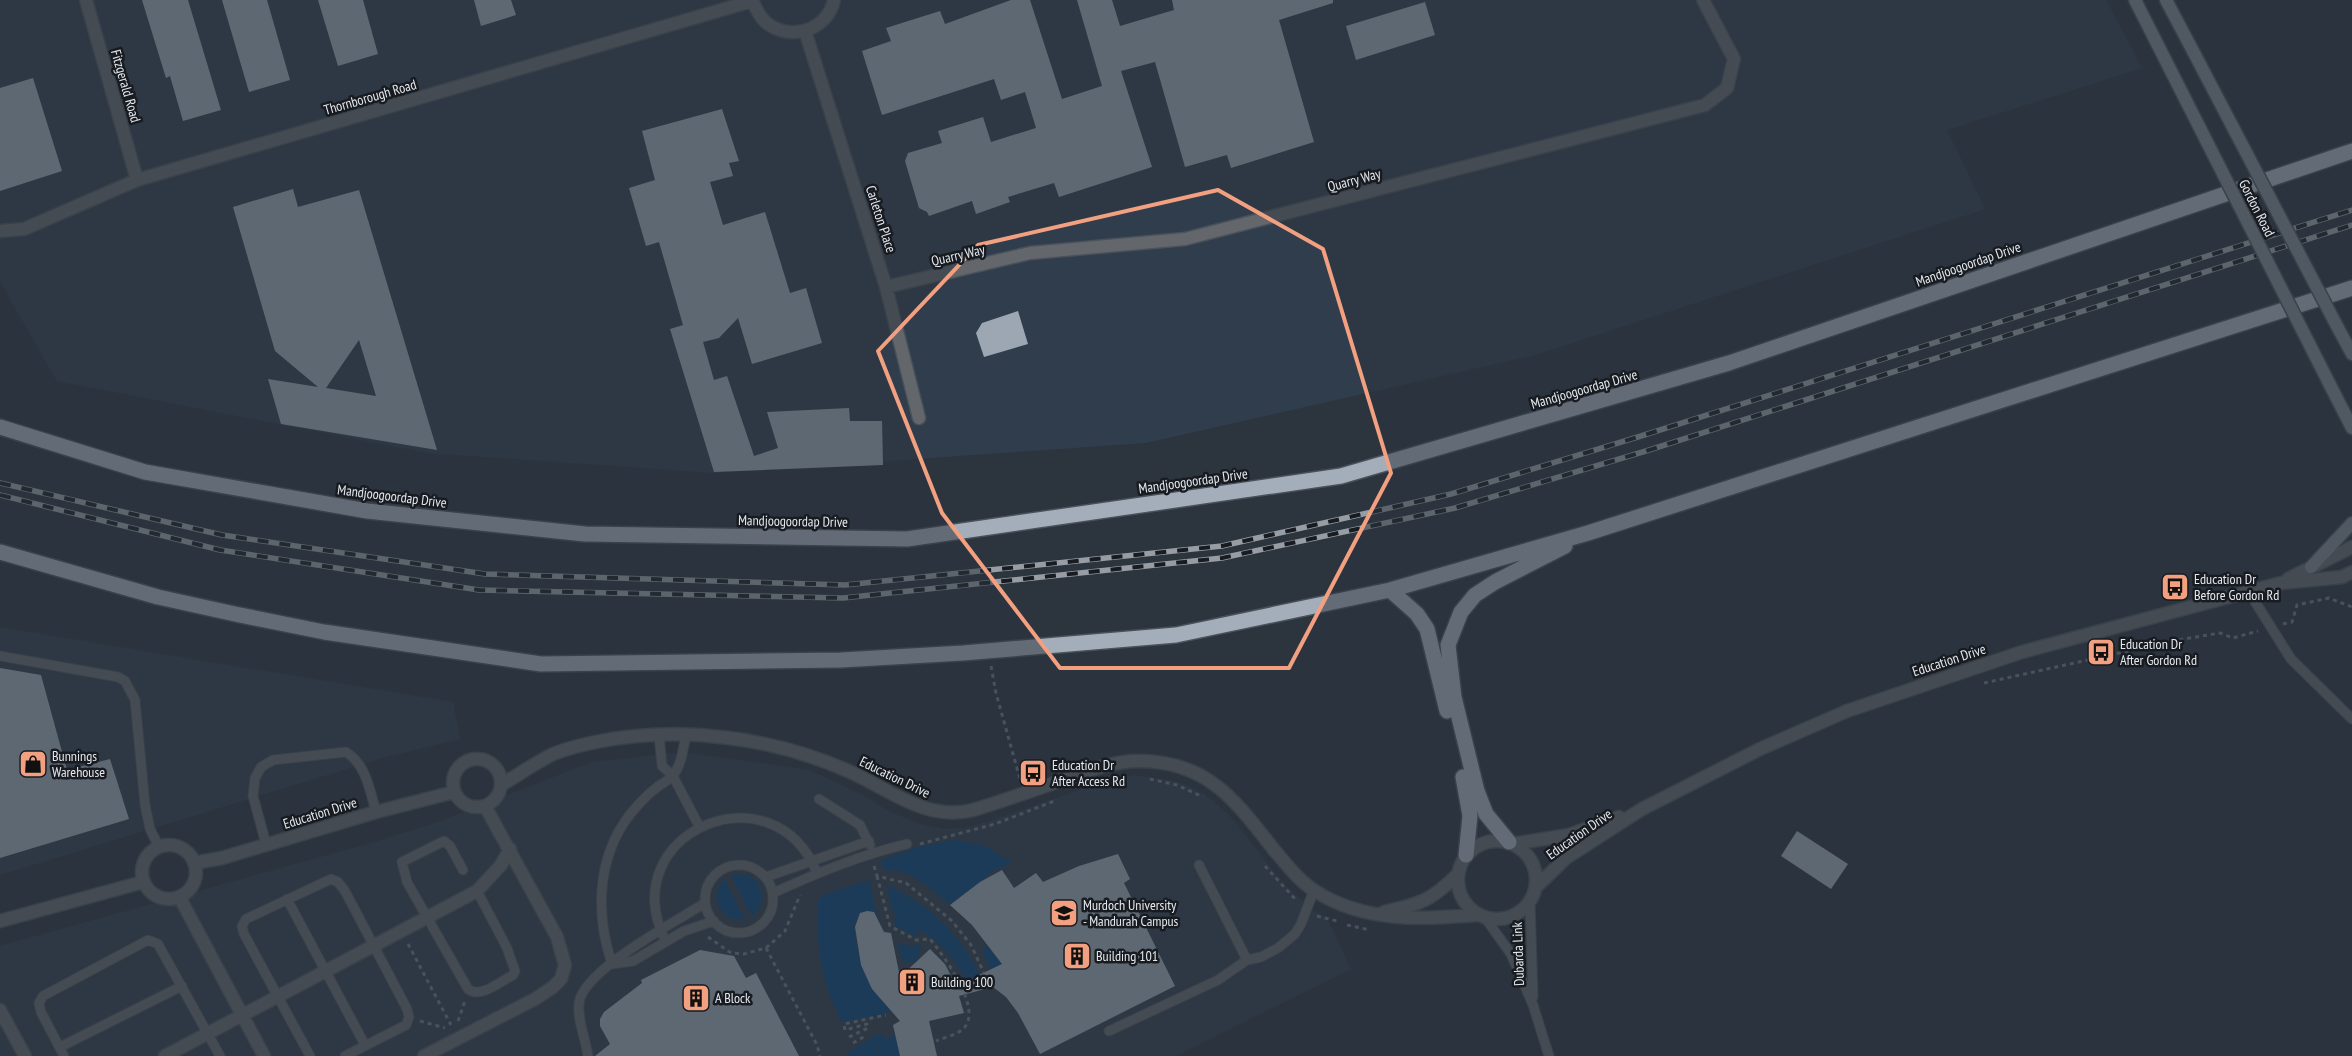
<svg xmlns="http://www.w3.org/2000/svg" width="2352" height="1056" font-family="'PT Sans Narrow',sans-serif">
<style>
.built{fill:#303d4c}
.green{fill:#0a447b}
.building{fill:#9ca7b3;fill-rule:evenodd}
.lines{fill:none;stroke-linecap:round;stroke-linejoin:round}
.lane-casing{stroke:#49515a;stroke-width:11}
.street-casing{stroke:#49515a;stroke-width:15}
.secondary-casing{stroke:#49515a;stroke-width:15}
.highway-casing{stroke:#49515a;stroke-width:18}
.path{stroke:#6d747d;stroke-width:3;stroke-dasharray:4 4;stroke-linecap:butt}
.lane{stroke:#63676c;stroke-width:9}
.street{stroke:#63676c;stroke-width:12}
.secondary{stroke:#7d848c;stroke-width:12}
.highway{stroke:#a4aeba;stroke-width:15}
.rail-casing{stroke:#979da5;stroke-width:5.5}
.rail{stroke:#181b20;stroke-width:4;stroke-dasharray:11;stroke-linecap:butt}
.secondary-bridge-casing{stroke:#49515a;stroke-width:15;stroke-linecap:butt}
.secondary-bridge{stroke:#7d848c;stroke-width:12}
.marked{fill:none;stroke:#f2a080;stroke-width:4;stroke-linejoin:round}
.labels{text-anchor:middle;stroke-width:5;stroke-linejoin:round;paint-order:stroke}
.street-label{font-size:14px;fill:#e4e9f0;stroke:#181b20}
.poi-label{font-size:14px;fill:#e4e9f0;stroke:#181b20;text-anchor:start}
</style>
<rect width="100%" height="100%" fill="#2c343e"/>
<!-- built -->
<path class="built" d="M0,0h2106l36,68 -195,62 38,79 -450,146 -389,88 -432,30 -286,-20 -371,-72 -57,-99z
M0,627l453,75 7,37 -74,18 -386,118z
M683,752l126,18 60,28 19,13 32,13 23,5 21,-1 19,-5 130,-44 19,-4 42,6 12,4 24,13 19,17 53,67 27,26 18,10 24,51 -175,87h-1176v-110l375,-104 63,-20 154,-60z"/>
<!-- green -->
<path class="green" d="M954,840l29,5 29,17 -17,8 -45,35c-19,-16 -41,-38 -67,-35l-2,-10 37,-13z
M740,874c24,1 28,28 12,43l-21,-41z
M724,879l21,41c-23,3 -38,-23 -21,-41z
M869,880l8,37 -2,1 -1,-6 -7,-1 -9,4 -1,6 -3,1c4,38 10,59 36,88l-4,4 -44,8c-23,-46 -25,-71 -24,-121l5,-6z
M887,885c45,21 70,47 93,89l-14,7c-10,-21 -26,-39 -46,-51l-4,7 -21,-11 -1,-7 4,-4 -5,-1z
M897,944l24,2 -4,15 -13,2z
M986,945l17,20 -9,10 -12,-23z
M880,1033l6,7 9,-7 5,23h-19l-8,-19z
M872,1037l8,19h-37l27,-17z"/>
<!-- building -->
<path class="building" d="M142,0h46l33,110 -38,11 -13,-45 -4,2z
M222,0h45l23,80 -41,12z
M318,0h45l15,54 -40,12z
M474,0h37l5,15 -35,11z
M1011,0h19l32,99 40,-13 -25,-86h35l8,26 54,-16 -2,-10h161v3l-54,17 35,122 -83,26 -4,-13 -42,12 -30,-105 -34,9 31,96 -93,30 -5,-14 -46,14 2,5 -34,12 -4,-13 -43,15 -2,-4 -8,-4 -14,-47 3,-8 34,-10 -4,-12 45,-14 8,25 45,-14 -11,-36 -24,8 -7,-21 -112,36 -20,-64 29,-10 -5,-13 54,-17 5,13z
M1425,2l10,33 -79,25 -10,-34z
M33,78l29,93 -62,20v-103z
M722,109l17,52 -10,2 4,13 -23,6 13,43 42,-13 25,81 16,-5 16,55 -70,21 -14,-46 -19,20 -16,4 11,38 13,-4 27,80 24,-8 -11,-36 82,-4 1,13h32l1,44 -169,7 -44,-143 13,-4 -24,-83 -13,4 -17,-58 26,-8 -13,-49z
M293,189l5,18 61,-17 78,260 -156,-26 -13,-45 50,8 -43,-36 -42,-144zM359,340l17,56 -50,-8z
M1018,311l10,33 -44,13 -8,-24 6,-10z
M0,668l41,7 26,95 43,-11 19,60 -129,39z
M1797,831l51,33 -17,25 -50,-33z
M1118,854l12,25 -6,4 51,103 -135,68 -22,-41 -12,-16 -13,-10 -34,9 5,17 -35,8 8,35h-37l-7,-31 7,-4 -28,-32 -11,-24 -6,-38 5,-14 7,-2 7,1 10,20 7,1 9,44 30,-28 15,15 11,22 46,-22 -30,-39 -22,-20 30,-23 22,-12 12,18 22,-15 7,9 36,-16z
M700,950l34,6 12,22 10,-5 43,83h-204l15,-12 -10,-18v-7l4,-7 38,-29 -1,-3z"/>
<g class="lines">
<!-- lane casing -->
<g class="lane-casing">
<path id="lane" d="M2249,592l42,67 61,60
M0,656l118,21 7,4 10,19 10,105 5,24 9,18
M659,735l3,31 11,10 26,50
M819,799l41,26 10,20
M266,844l-13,-48 2,-18 6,-11 12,-7 73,-8c20,12 24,39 30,60
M705 899a34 34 0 1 1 68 0a34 34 0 1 1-68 0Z
M1199,865l48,95
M463,870l-13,-24 -6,-5 -42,21 5,20 61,107c12,10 33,-8 45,-14l2,-4 -8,-23 -30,-57
M766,877l103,-36
M773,893c44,-20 87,-38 134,-49
M287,899l78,146
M1530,902l3,95
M1486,919l25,35 22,51 16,51
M666,942c-55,-109 107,-178 151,-69
M612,964c-18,-54 -15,-115 26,-159 5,-5 11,-12 17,-16 5,-5 14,-8 18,-14 9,-10 10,-27 13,-40
M612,964l21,-3 51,-30 30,-10
M1109,1031l109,-51 29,-20 14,-3 17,-9 17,-14 6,-10 13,-34
M60,1047l122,-61
M64,1056l-23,-44 -2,-9 4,-7 105,-56 10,4 62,112
M310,1056l-66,-122 -2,-8 4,-7 85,-40 7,3 7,9 62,118 2,8 -3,8 -61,31
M588,1056c-2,-16 -11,-36 -9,-53 4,-33 98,-82 126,-100"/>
</g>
<!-- street casing -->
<g class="street-casing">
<path id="street" d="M86,0l51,180
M752,0c5,11 10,22 21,27 25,13 55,0 61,-27
M805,31l81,256 33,131
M0,231l24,-2 113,-49 615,-179
M886,287l144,-34 155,-14 520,-134 22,-17 7,-29 -31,-59
M2288,579l64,-32
M453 783a24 24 0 1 1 48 0a24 24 0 1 1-48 0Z
M501,785c17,-10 34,-22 52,-31 15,-6 32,-10 48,-13 81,-15 169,-4 245,29 42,18 79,52 127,40 30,-9 60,-20 90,-30 25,-9 49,-19 76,-19 70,0 97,41 136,90 12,14 24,30 40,40 50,32 106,28 162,24
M1458 880a39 39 0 1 1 78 0a39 39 0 1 1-78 0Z
M1512,844l57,-9 50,-18
M142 872a27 27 0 1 1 54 0a27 27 0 1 1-54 0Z
M194,863l28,-5 154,-46 78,-20
M1536,887l30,-29 76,-49 118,-60 87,-38 175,-59 259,-69 61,-6 10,-5
M180,898l84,158
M1384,912c36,-8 47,-11 74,-38
M0,921l143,-39
M0,1010l25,46
M165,1056l312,-165 24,-26 9,-16
M424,1056l111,-57 18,-12 8,-8 4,-14 -8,-28 -72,-131"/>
</g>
<!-- secondary casing -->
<g class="secondary-casing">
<path id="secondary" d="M2135,0l36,71
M2166,0l27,51
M2338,328l14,26
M2329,383l23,45
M2311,567l41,-44"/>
</g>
<!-- highway casing -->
<g class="highway-casing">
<path id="highway" d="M0,427l145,45 222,39 218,23 322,5 434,-63 388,-113 623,-212
M0,552l158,45 77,17 89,18 217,32 300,-4 122,-7 213,-18 214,-45 198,-57 764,-245
M1390,590l27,24 10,15 20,82
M1463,777l7,39 -4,39
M1509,842l-23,-28 -9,-23 -23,-94 -6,-52 13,-33 14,-17 20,-13 70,-36"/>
</g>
<!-- path -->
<path class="path" d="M2283,624l9,-2 5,-17 32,-7 23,9
M991,666l5,27 24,86
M1984,683l194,-43 42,-7 13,5 25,-7
M1150,779l27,6 26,12
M920,844l75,-20 62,-24
M874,866l3,10 29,7 46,38 19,24 13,28
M1265,866l31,34
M877,876l13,50 26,14 14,-1c13,16 53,69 34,89 -7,7 -19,9 -28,13
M1317,916l20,5
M1347,925l23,5
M708,937l23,16 13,1 22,-6 19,-17 15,-36
M408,944l43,81
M766,948l51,97 3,11
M420,1021l25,7
M458,1021l7,-20
M849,1037l19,-9 -1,-4 -22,6 -1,-6 42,-9
M853,1043l14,-8"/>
<!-- lane -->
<use href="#lane" class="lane"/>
<!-- street -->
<use href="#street" class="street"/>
<!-- secondary -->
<use href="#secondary" class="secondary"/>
<!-- highway -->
<use href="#highway" class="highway"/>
<!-- rail casing -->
<g class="rail-casing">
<path id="rail" d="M0,483l222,52 263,39 360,11 377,-39 229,-52 190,-58 711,-226
M0,495l220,55 259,40 364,8 379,-40 233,-50 191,-57 706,-226"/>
</g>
<!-- rail -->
<use href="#rail" class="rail"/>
<!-- secondary-bridge casing -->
<g class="secondary-bridge-casing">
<path id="secondary-bridge" d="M2193,51l145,277
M2171,71l158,312"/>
</g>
<!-- secondary-bridge -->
<use href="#secondary-bridge" class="secondary-bridge"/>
</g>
<!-- marked area -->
<path d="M0 0H2352V1056H0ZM1218,190l105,59 68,224 -102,195h-229l-118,-155 -64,-162 100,-106z" fill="#2c343e" fill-opacity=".55" fill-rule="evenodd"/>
<path class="marked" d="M1218,190l105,59 68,224 -102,195h-229l-118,-155 -64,-162 100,-106z"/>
<!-- icons -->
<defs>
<g id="bus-square" transform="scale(1.4375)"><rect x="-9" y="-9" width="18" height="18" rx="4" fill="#f2a080" stroke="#181b20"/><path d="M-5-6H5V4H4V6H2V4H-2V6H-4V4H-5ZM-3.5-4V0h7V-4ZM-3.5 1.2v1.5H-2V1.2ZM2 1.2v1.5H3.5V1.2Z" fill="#111"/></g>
<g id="shop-square" transform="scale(1.4375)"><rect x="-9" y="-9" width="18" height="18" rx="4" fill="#f2a080" stroke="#181b20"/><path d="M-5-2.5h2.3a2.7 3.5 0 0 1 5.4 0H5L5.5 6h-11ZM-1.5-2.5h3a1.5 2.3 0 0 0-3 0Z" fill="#111"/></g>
<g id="university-square" transform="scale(1.4375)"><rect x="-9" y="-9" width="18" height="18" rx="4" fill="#f2a080" stroke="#181b20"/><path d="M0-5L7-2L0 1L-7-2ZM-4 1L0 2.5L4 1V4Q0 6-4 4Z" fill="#111"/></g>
<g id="building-square" transform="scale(1.4375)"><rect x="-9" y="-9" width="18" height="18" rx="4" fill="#f2a080" stroke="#181b20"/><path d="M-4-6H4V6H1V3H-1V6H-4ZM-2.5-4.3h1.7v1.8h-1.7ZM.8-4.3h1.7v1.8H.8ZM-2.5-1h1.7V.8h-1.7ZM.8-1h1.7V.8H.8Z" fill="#111"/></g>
</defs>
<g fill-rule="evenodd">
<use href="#bus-square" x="2175" y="587"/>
<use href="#bus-square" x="2101" y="652"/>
<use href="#shop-square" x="33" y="764"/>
<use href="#bus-square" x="1033" y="773"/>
<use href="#university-square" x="1064" y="913"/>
<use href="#building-square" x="1077" y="956"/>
<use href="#building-square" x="912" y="982"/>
<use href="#building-square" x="696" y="998"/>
</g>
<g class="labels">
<!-- street labels -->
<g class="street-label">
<text transform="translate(126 86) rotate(74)" y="5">Fitzgerald Road</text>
<text transform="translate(370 97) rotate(-16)" y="5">Thornborough Road</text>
<text transform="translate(1354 180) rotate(-15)" y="5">Quarry Way</text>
<text transform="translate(2257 208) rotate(63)" y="5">Gordon Road</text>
<text transform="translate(881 219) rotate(72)" y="5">Carleton Place</text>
<text transform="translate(958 255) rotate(-13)" y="5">Quarry Way</text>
<text transform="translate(1968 264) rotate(-19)" y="5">Mandjoogoordap Drive</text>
<text transform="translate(1584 389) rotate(-16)" y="5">Mandjoogoordap Drive</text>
<text transform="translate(1193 481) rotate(-8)" y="5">Mandjoogoordap Drive</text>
<text transform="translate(392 496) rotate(7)" y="5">Mandjoogoordap Drive</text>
<text transform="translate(793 521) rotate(1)" y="5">Mandjoogoordap Drive</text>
<text transform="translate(1949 660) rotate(-18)" y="5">Education Drive</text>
<text transform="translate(895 777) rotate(26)" y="5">Education Drive</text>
<text transform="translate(320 813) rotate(-17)" y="5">Education Drive</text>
<text transform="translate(1579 834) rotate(-35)" y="5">Education Drive</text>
<text transform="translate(1518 954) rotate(-92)" y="5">Dubarda Link</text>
</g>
<!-- poi labels -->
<g class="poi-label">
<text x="2194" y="584">Education Dr<tspan x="2194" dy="16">Before Gordon Rd</tspan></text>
<text x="2120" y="649">Education Dr<tspan x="2120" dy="16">After Gordon Rd</tspan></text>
<text x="52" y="761">Bunnings<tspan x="52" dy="16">Warehouse</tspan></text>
<text x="1052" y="770">Education Dr<tspan x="1052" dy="16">After Access Rd</tspan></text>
<text x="1083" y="910">Murdoch University<tspan x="1083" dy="16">- Mandurah Campus</tspan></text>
<text x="1096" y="961">Building 101</text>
<text x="931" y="987">Building 100</text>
<text x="715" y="1003">A Block</text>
</g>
</g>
</svg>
